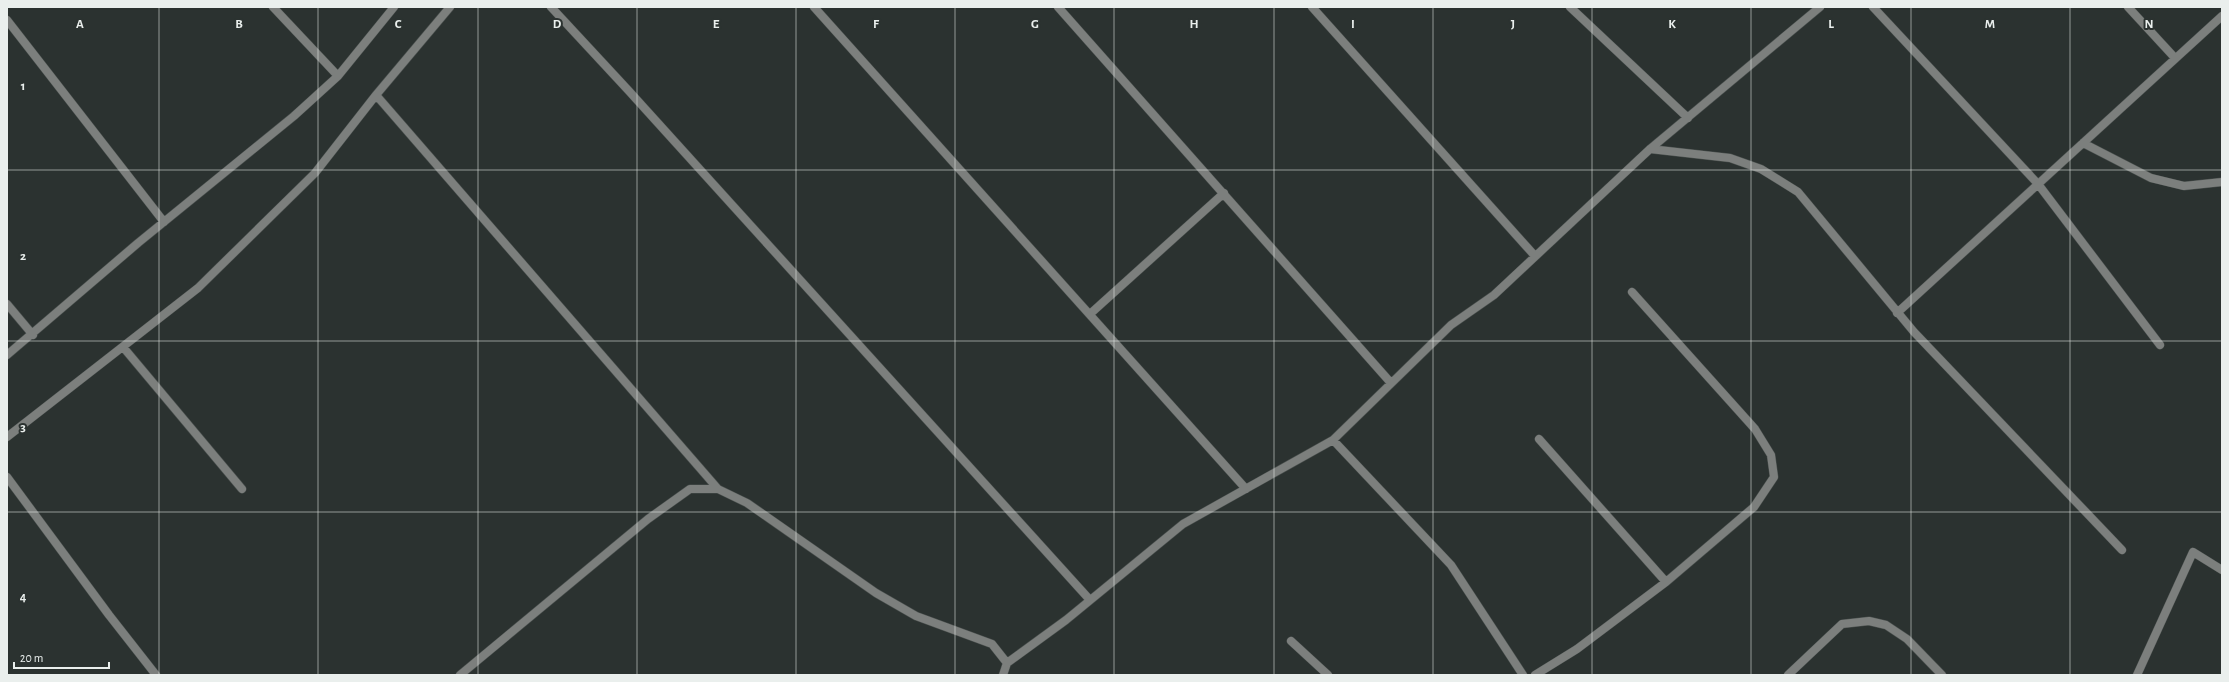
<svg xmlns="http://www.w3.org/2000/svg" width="2229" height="682" font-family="'Alegreya Sans',sans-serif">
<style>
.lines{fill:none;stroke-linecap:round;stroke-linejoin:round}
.minor-casing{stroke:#4a504e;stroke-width:9}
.minor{stroke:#7c7f7d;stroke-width:8}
.grid{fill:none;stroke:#eaefed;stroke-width:1;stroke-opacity:0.55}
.grid-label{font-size:13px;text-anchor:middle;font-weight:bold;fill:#eaefed;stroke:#2b3230;stroke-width:4;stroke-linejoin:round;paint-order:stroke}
</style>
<rect width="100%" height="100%" fill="#2b3230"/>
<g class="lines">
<!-- minor casing -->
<g class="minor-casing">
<path id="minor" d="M273,7l65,69
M551,7l77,83 462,510
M814,7l432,482
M1058,7l333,376
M1312,7l223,249
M1570,7l118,111
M1873,7l165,177 122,161
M2128,7l47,51
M7,20l157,202
M376,95l342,394
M2083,143l68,35 33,8 38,-4
M1650,149l80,9 31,11 37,23 116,140 208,218
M7,304l26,31
M1897,313l325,-297
M1090,314l134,-121
M123,347l119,142
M7,355l131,-112 156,-127 44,-40 56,-69
M7,437l191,-149 117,-115 61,-78 74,-88
M1539,439l127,143
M1333,440l118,125 72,110
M7,477l102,138 47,60
M1291,641l37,34
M1007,663l59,-43 117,-96 150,-84 118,-115 43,-30 156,-146 170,-142
M460,675l188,-156 42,-30h28l29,14 129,90 40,23 76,28 15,19 -4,12
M1535,675l42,-26 89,-67 88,-75 20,-30 -3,-22 -16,-26 -123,-137
M1788,675l54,-51 27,-3 17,4 21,14 35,36
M2137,675l56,-123 29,18"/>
</g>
<!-- minor -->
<use href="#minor" class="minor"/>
</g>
<!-- grid -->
<path class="grid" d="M159,7v668M318,7v668M478,7v668M637,7v668M796,7v668M955,7v668M1114,7v668M1274,7v668M1433,7v668M1592,7v668M1751,7v668M1911,7v668M2070,7v668M7,170h2215M7,341h2215M7,512h2215"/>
<g class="grid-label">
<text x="80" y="28">A</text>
<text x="239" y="28">B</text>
<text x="398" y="28">C</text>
<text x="557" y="28">D</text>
<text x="716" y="28">E</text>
<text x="876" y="28">F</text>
<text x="1035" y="28">G</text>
<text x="1194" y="28">H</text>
<text x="1353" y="28">I</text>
<text x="1513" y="28">J</text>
<text x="1672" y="28">K</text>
<text x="1831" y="28">L</text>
<text x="1990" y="28">M</text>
<text x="2149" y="28">N</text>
<text x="23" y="90">1</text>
<text x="23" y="260">2</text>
<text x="23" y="431">3</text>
<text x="23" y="601">4</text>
</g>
<!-- border -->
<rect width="2229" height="682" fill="none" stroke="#eaefed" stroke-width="16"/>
<!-- scale -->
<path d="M14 662v6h95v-6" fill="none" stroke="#eaefed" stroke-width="2"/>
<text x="20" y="662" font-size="12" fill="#eaefed" stroke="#2b3230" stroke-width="3" paint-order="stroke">20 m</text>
</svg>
